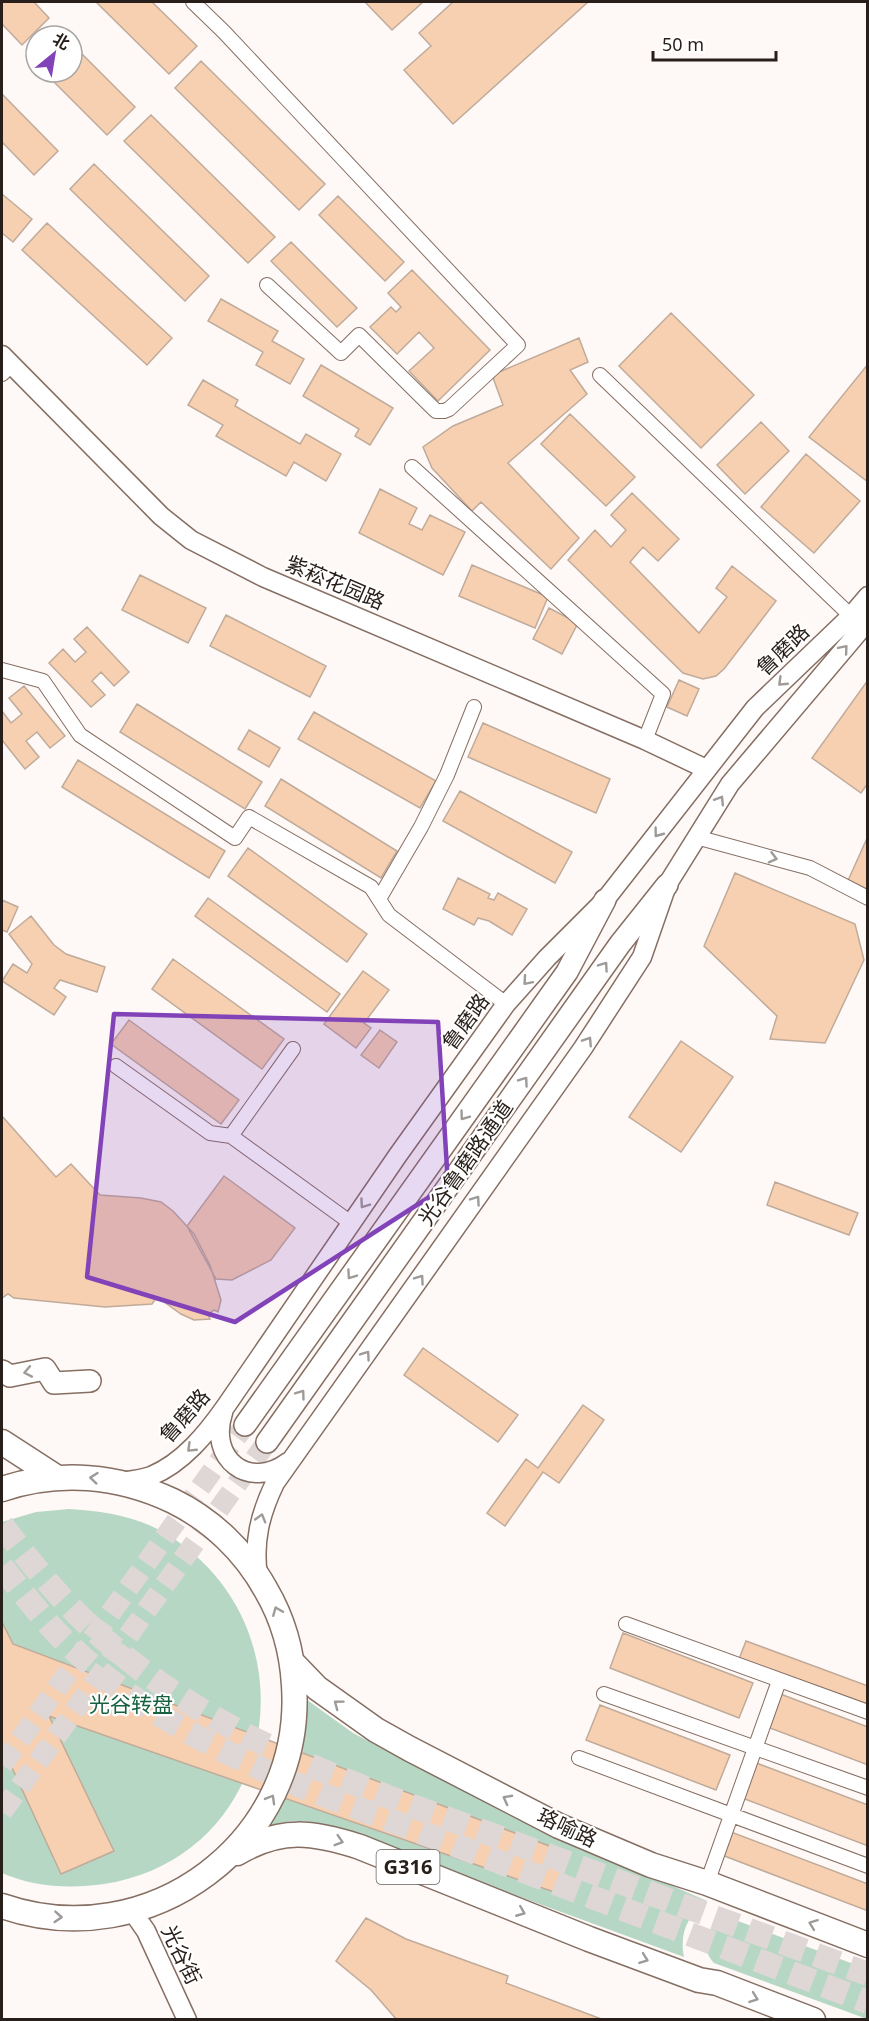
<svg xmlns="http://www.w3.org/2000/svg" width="869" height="2021" font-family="'Noto Sans','Noto Sans SC',sans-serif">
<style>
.green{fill:#b6d7c4}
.building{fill:#f6d0b1;stroke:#c0ab9a;stroke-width:1.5}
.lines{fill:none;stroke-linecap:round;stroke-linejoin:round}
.primary-tunnel{stroke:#ded7d5;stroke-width:21;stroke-dasharray:21 10;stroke-linecap:butt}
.highway-tunnel{stroke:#ded7d5;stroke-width:24;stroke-dasharray:24 12;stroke-linecap:butt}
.street-casing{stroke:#856e62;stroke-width:16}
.secondary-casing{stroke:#856e62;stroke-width:21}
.primary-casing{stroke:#856e62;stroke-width:24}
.highway-casing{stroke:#856e62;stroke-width:27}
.street{stroke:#fff;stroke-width:14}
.secondary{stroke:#fff;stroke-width:18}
.primary{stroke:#fff;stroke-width:21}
.highway{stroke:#fff;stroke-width:24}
.oneway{stroke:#9e9a98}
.marked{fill:#8243b9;fill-opacity:0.2;stroke:#8243b9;stroke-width:4.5;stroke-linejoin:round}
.labels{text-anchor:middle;stroke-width:4.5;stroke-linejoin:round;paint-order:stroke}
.shield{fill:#fff;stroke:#68625f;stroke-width:1.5}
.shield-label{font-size:20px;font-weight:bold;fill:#281f1a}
.street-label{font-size:21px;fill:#281f1a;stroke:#fff}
.park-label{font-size:21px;fill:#186140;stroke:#fff}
</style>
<rect width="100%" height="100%" fill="#fef8f6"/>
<!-- green -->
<path class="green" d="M69,1509c34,2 69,7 99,26 149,93 112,322 -64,349 -34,5 -71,3 -102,-11v-351l34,-10z
M303,1697l50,36 149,78 205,90c-19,14 -28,32 -23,56l-360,-132c-23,-7 -40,-4 -62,3z
M723,1920l15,1 129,48v50l-153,-56c-14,-16 -10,-34 9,-43z"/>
<!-- building -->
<path class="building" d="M2,2h32l15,16 -27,27 -20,-21z
M96,2h56l45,44 -28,28z
M365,2h58l-31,28z
M453,2h135l-135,122 -49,-54 27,-24 -12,-13z
M57,28l7,8h-15z
M72,44l63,63 -28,28 -63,-63h28z
M36,49v15l-7,-8z
M201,61l124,123 -26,26 -124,-122z
M2,94l56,57 -24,24 -32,-33z
M151,115l124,122 -27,26 -124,-122z
M94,164l115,112 -24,25 -115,-112z
M2,194l30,25 -19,23 -11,-9z
M338,196l66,66 -19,19 -66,-66z
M47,223l125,115 -25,27 -125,-115z
M291,242l66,66 -20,19 -66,-66z
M412,270l78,80 -52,51 -29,-30 25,-23 -15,-16 -22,22 -27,-27 21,-20 5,5 5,-5 -13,-14z
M221,299l57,32 -6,10 32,18 -14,25 -34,-19 7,-13 -55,-31z
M671,313l83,82 -53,53 -82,-82z
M579,338l9,24 -18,8 17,24 -79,69 71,75 -28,31 -70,-67 -9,9 -40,-43 -9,-21 30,-21 50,-21 -11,-30z
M868,364v118l-59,-45z
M321,365l72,43 -23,37 -15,-9 4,-7 -56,-33z
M203,380l35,20 -3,6 65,38 6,-10 35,20 -15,27 -32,-19 -8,14 -70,-40 7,-11 -35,-20z
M570,414l65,63 -29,29 -65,-62z
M761,422l28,29 -44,43 -28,-29z
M806,454l54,47 -46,52 -53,-46z
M380,489l37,19 -8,16 13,6 8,-15 35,17 -22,43 -84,-42z
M632,493l47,46 -21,22 -15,-14 -13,15 69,71 28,-36 -11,-9 16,-22 44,35 -52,68 -8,7 -13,3 -20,-6 -115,-113 27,-30 16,17 15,-17 -15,-15z
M472,565l76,32 -13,31 -76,-32z
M140,575l66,33 -18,35 -66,-33z
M549,608l29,15 -16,31 -29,-15z
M226,615l100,51 -16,31 -100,-51z
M87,627l42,45 -15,14 -13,-14 -9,9 13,14 -14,12 -42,-44 14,-14 12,13 11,-10 -12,-13z
M679,680l20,9 -12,27 -20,-9z
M868,680v103l-7,10 -49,-35z
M24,686l41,50 -15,12 -13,-16 -11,9 13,16 -14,12 -23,-29v-29l9,12 11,-9 -13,-16z
M137,704l125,78 -17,27 -125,-77z
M314,712l122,69 -16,27 -122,-69z
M483,723l127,56 -14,34 -128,-56z
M249,730l31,18 -11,19 -31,-18z
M78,760l147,91 -16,27 -147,-91z
M281,779l116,72 -16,27 -116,-72z
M460,791l112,61 -17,31 -112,-62z
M868,836v58l-22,-9z
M248,848l119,86 -20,28 -119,-86z
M735,873l120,51 9,36 -39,83 -55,-4 7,-23 -73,-70z
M458,878l32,16 -2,4 6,2 4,-7 29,16 -15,26 -23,-14 -11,-3 -4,7 -31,-16z
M208,898l132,96 -13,18 -132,-96z
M2,900l16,7 -11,25 -5,-2z
M31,916l23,29 12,9 39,13 -8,25 -37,-12 -6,8 12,9 -12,18 -52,-34 11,-17 14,9 5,-9 -23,-30z
M173,959l111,80 -22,30 -110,-80z
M363,971l26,19 -25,33 7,5 -15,20 -32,-24z
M129,1020l110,80 -18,24 -110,-80z
M380,1030l17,12 -18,26 -18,-13z
M681,1041l52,36 -52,75 -52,-35z
M2,1116l54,61 15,-13 29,31 41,3 20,4 12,9 21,23 16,31 11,35 -3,12 -4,-2 -6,5 2,4 -16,1 -13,-6 -24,-17 -5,7 -47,3 -91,-9 -6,-4 -6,4z
M224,1176l71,52 -24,32 -39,20 -16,-1 -29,-53z
M775,1182l83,31 -9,22 -82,-30z
M423,1348l95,67 -20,27 -94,-67z
M583,1405l21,15 -45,63 -16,-11 -38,54 -18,-13 39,-54 12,9z
M2,1622l11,22 555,209 -11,40 -508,-177 65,135 -53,23 -59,-128z
M623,1633l130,50 -14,35 -129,-50z
M746,1641l122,45v20l-129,-47z
M775,1692l93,35v38l-106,-40z
M600,1705l130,50 -14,35 -130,-50z
M751,1761l117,44v41l-131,-50z
M723,1829l145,55v27l-154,-59z
M366,1918l40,21 102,37 -2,7 98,37h-207l-26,-30 -35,-29z"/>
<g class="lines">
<!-- primary-tunnel -->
<path class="primary-tunnel" d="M2,1765l243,-340
M2,1812l265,-370"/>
<!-- highway-tunnel -->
<path class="highway-tunnel" d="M2,1525c33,44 68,86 110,121 116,100 264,146 405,198 117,43 234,87 351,130
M2,1567c17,21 34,43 52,63 69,73 160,119 251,158l563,214"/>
<!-- street casing -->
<g class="street-casing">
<path id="street" d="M193,2l31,30 294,313 -69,64 -5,2h-8l-77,-76 -18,18 -74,-68
M2,374l9,-9
M600,375l251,241
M412,467l251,227 -18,46
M2,670l41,11 37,54 155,103 14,-21 122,70 18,28 117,89
M696,837l114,31 58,30
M379,899l42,-72 26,-52 27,-68
M293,1049l-62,87 120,87
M116,1066l94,67 21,3
M626,1624l242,88
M604,1694l264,94
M579,1758l289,108
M707,1883l72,-202"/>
</g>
<!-- secondary casing -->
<g class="secondary-casing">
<path id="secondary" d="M2,355l159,161 30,24 72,37 382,163 61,29
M223,1413c-15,46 26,78 65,49
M123,1482c9,-2 20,-3 28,-6 32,-13 56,-43 75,-70l172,-251 108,-151 41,-46 58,-58 150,-192 96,-92 17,-20
M258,1576c-5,-34 2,-62 17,-93l308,-435 59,-91 25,-72 63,-101 138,-163
M132,1911l14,20 41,89"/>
</g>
<!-- primary casing -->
<g class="primary-casing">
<path id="primary" d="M2,1371l8,5 35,-7 9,14 36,-2
M245,1425l322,-453 38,-72
M267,1442l353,-498 47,-59"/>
</g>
<!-- highway casing -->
<g class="highway-casing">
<path id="highway" d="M2,1442l54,35
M2,1489c57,-19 116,-14 171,12 39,19 72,51 93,89 17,29 26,61 28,95 11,157 -145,272 -292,221
M292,1662l25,26 59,42 34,19 149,77 92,39 56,18 161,62
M237,1853c45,-26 76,-21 123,-6l229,92 110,41 18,3 96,37"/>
</g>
<!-- street -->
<use href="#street" class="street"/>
<!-- secondary -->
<use href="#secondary" class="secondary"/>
<!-- primary -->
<use href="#primary" class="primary"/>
<!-- highway -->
<use href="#highway" class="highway"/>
</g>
<!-- one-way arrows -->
<defs><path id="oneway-chevron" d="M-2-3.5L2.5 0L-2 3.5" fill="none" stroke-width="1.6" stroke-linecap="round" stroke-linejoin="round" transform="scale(1.5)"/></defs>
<g class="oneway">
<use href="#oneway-chevron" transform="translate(844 649) rotate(-50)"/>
<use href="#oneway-chevron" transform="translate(782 682) rotate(136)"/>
<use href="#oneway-chevron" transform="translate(720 800) rotate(-58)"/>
<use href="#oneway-chevron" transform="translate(658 833) rotate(127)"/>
<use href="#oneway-chevron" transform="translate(773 858) rotate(15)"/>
<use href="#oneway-chevron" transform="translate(604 966) rotate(-55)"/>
<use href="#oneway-chevron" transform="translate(527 981) rotate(131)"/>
<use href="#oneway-chevron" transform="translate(588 1041) rotate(-57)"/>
<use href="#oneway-chevron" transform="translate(524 1081) rotate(-55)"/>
<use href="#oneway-chevron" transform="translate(464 1116) rotate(126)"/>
<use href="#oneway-chevron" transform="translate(476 1200) rotate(-55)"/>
<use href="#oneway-chevron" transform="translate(364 1204) rotate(125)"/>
<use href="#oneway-chevron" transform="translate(351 1275) rotate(125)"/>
<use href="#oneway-chevron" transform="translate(420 1279) rotate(-55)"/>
<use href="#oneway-chevron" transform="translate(366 1355) rotate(-55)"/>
<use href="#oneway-chevron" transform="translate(28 1372) rotate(169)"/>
<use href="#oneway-chevron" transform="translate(301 1394) rotate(-54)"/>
<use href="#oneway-chevron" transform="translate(191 1448) rotate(136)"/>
<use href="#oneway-chevron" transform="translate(94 1478) rotate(-174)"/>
<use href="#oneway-chevron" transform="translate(261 1518) rotate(-74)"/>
<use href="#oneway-chevron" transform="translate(277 1611) rotate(-112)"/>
<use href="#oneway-chevron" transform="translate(338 1704) rotate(-143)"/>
<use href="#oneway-chevron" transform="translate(271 1799) rotate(-60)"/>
<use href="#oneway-chevron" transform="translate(507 1799) rotate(-152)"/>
<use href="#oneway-chevron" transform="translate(339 1841) rotate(17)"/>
<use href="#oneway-chevron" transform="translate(521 1912) rotate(22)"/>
<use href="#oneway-chevron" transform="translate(58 1917) rotate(4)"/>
<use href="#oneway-chevron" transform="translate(813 1924) rotate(-159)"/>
<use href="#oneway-chevron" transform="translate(644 1959) rotate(20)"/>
<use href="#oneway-chevron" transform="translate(754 1998) rotate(20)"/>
</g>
<!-- marked area -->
<path class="marked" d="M114,1014l324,8 10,163 -213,137 -148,-45z"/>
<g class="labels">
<!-- shield labels -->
<rect class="shield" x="376.5" y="1850" width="63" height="34" rx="4.5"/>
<g class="shield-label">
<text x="408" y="1874">G316</text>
</g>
<!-- street labels -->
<g class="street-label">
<text transform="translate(335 583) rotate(23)" y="7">紫菘花园路</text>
<text transform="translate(783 650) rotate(-44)" y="7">鲁磨路</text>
<text transform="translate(466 1022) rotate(-54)" y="7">鲁磨路</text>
<text transform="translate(466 1163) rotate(-55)" y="7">光谷鲁磨路通道</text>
<text transform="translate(185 1416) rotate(-49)" y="7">鲁磨路</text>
<text transform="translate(567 1828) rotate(25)" y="7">珞喻路</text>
<text transform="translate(181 1955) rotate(64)" y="7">光谷街</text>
</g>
<!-- park labels -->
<g class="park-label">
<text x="131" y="1712">光谷转盘</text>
</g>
</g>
<!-- border -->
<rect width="869" height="2021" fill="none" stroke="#281f1a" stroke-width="6"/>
<!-- north arrow -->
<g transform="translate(54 54) rotate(30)"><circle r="28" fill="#ffffff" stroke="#a9a5a3" stroke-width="1.5"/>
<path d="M0-4.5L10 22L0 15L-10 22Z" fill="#8243b9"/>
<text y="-9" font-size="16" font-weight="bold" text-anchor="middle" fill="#281f1a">北</text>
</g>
<!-- scale -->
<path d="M653 51v9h123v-9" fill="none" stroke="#281f1a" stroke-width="3"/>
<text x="662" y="51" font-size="18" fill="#281f1a" stroke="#ffffff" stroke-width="4.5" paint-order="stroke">50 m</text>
</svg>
